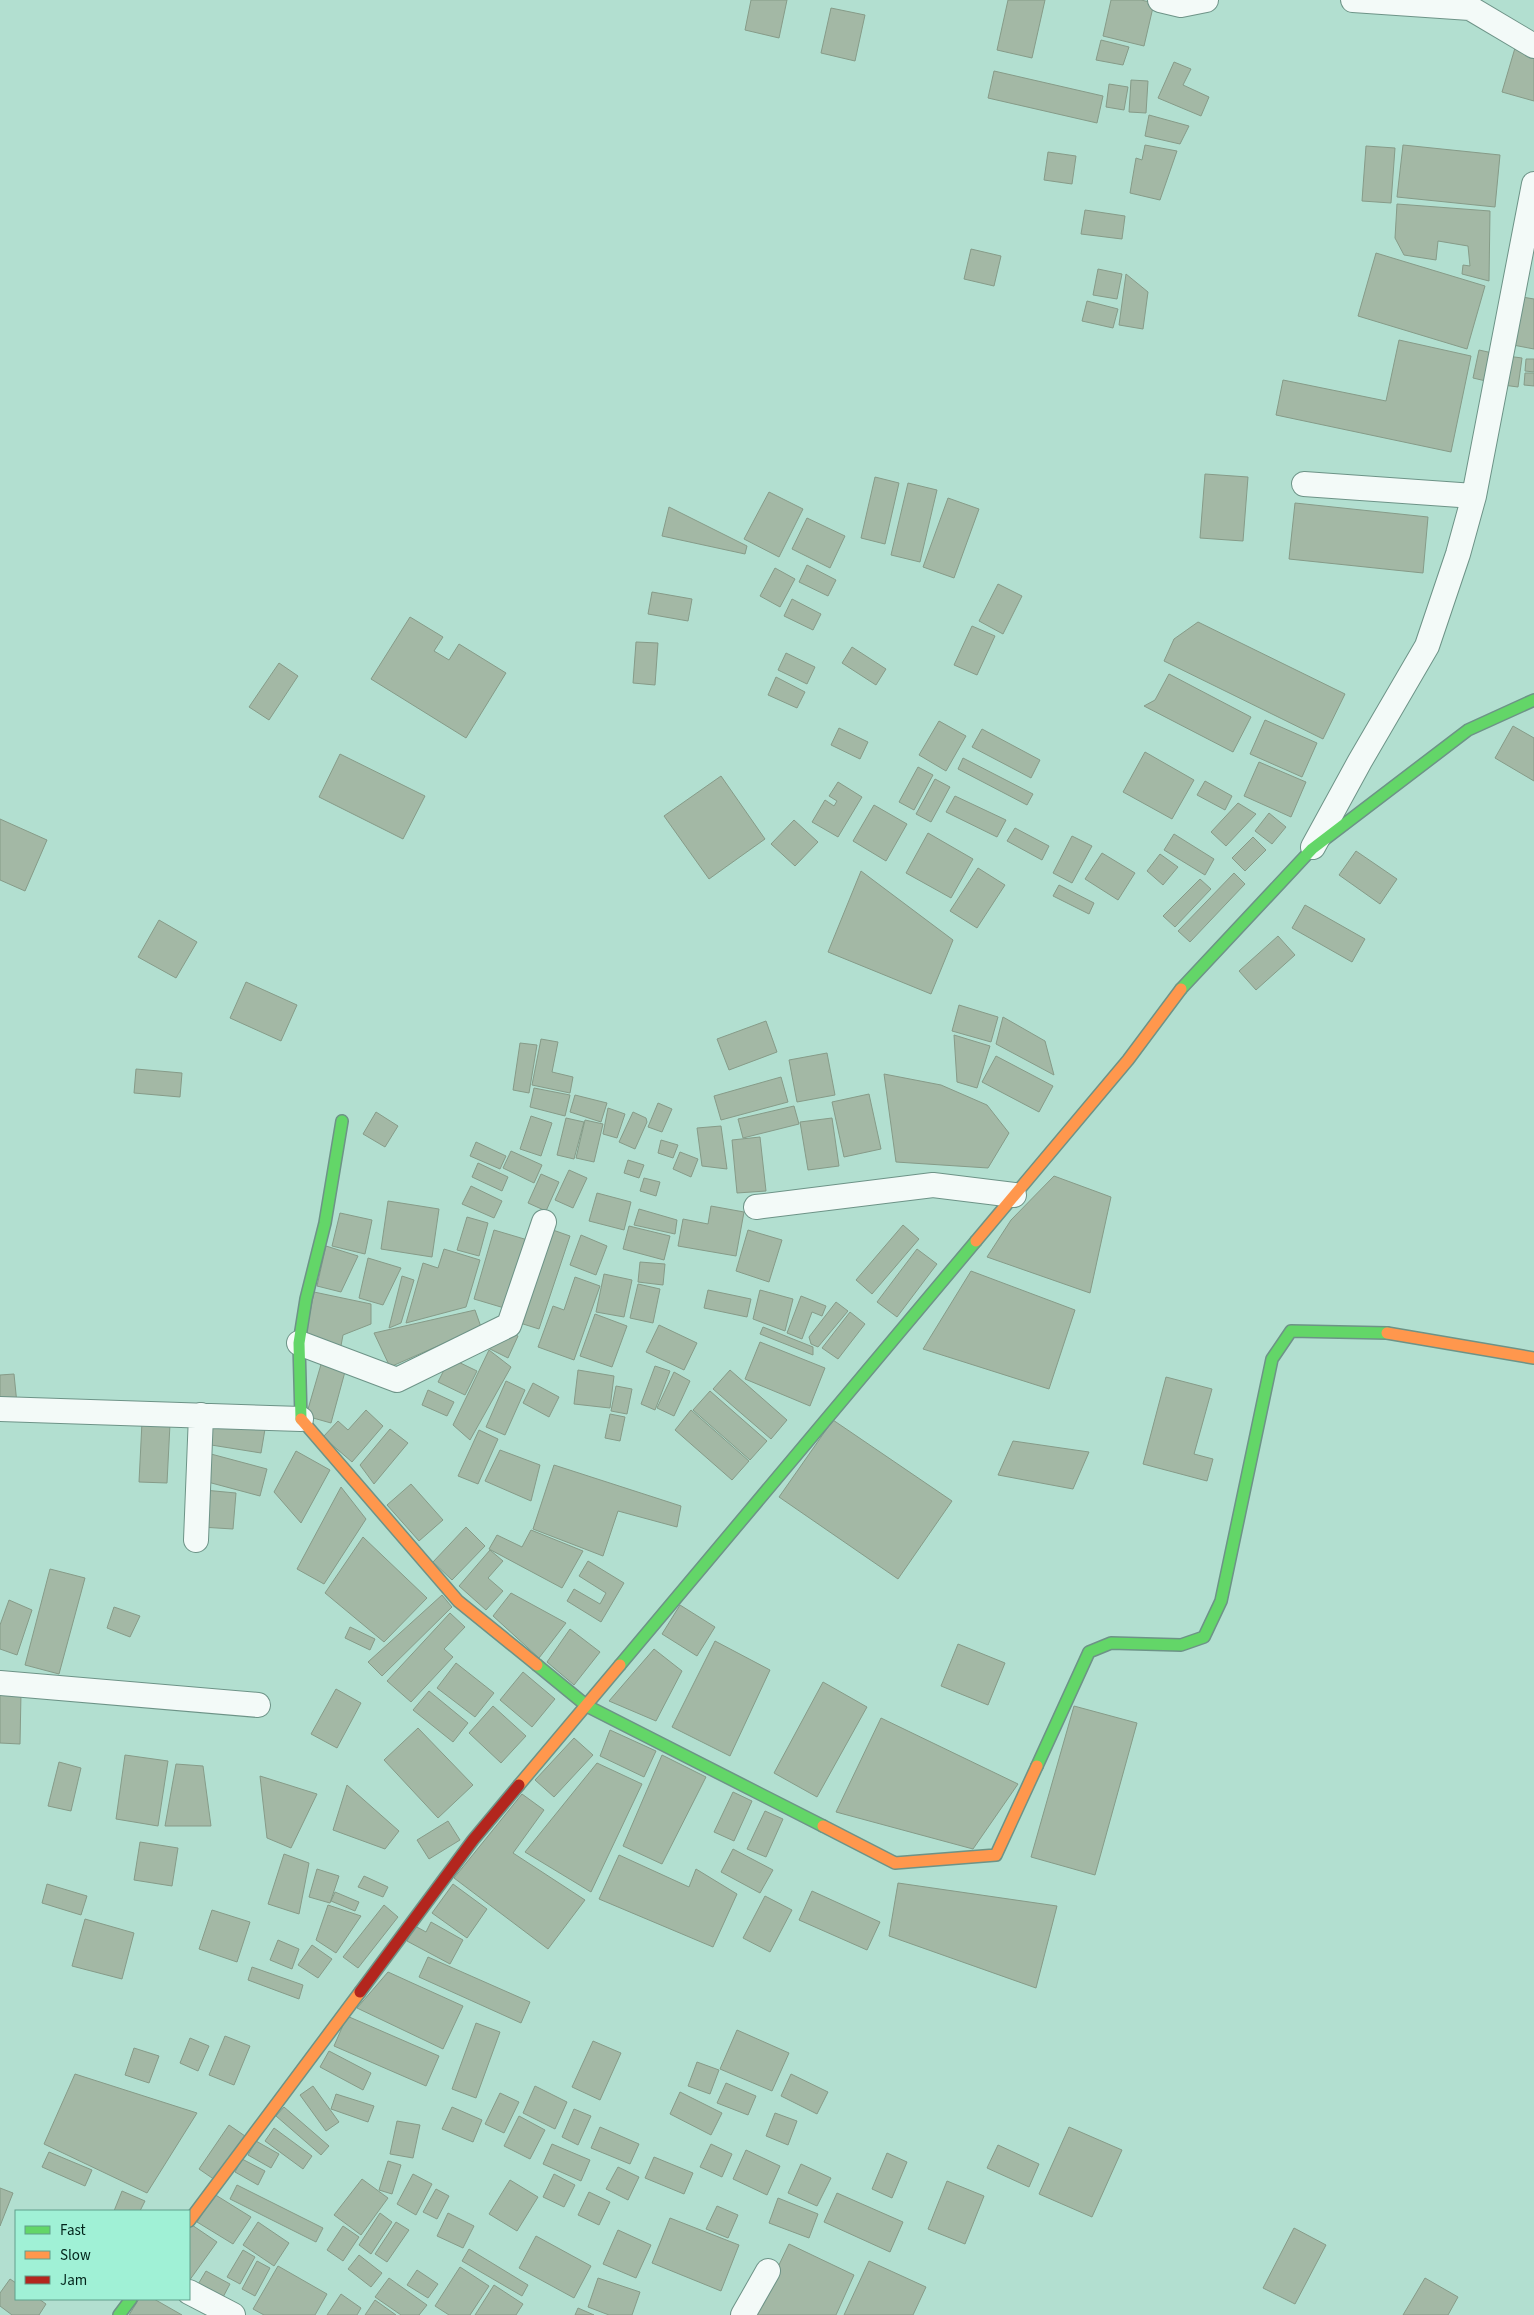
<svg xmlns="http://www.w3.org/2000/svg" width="1534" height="2315" font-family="'Source Sans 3',sans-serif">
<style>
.building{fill:#a3b8a5;stroke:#869b88}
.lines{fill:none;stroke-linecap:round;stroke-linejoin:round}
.street-casing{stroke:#6d9387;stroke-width:26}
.fast-casing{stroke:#6d9387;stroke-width:14}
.slow-casing{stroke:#6d9387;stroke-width:14}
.jam-casing{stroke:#6d9387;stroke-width:14}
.street{stroke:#f3faf8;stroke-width:24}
.fast{stroke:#63d668;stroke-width:11}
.slow{stroke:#ff974d;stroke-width:11}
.jam{stroke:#b3261e;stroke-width:11}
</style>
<rect width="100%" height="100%" fill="#b2dfd0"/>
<!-- building -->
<path class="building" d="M751,0h36l-8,38 -34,-8z
M1008,0h37l-13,58 -35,-8z
M1111,0h30l13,3 -10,43 -41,-10z
M831,8l34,7 -10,46 -34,-8z
M1101,40l28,7 -6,18 -27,-5z
M1515,48l19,6v47l-32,-9z
M1174,62l17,7 -8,16 26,12 -8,19 -43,-18z
M994,71l109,25 -6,27 -109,-25z
M1131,80l17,1 -2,32 -17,-1z
M1109,84l19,3 -4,23 -18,-3z
M1149,115l40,11 -9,18 -35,-8z
M1145,145l32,6 -17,49 -30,-7 6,-35 6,2z
M1403,145l97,10 -5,52 -98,-10z
M1366,146l29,2 -4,55 -29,-2z
M1048,152l28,4 -4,28 -28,-4z
M1397,204l93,7 -1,70 -27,-7 1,-9 7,1 -2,-20 -30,-5 -2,19 -32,-5 -9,-17z
M1085,210l40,6 -3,23 -41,-5z
M971,249l30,7 -7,30 -30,-7z
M1376,253l109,33 -18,63 -109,-33z
M1098,269l24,5 -5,25 -24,-4z
M1126,274l22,18 -5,37 -24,-4z
M1522,297l12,2v50l-21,-4z
M1087,301l31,8 -5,19 -31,-7z
M1399,340l72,16 -20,96 -175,-37 7,-35 103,21z
M1479,350l18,4 -7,28 -17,-4z
M1507,356l15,2 -4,29 -15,-2z
M1526,359h8v13l-9,-1z
M1525,373h9v13l-10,-1z
M1205,474l43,3 -5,64 -43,-3z
M875,477l24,6 -14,61 -24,-6z
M908,483l29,7 -17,72 -29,-7z
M769,492l34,17 -24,48 -35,-18z
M948,498l31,11 -25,69 -31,-11z
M1295,503l133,14 -5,56 -134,-14z
M669,507l78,39 -2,8 -83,-18z
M807,518l38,18 -15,32 -38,-19z
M807,565l29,15 -8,16 -29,-14z
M775,568l20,11 -15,28 -20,-11z
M998,584l24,12 -19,38 -24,-13z
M652,592l40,7 -4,22 -40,-7z
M792,599l29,15 -8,16 -29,-14z
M410,617l33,20 -9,14 15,9 10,-16 47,29 -40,65 -95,-59z
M1198,622l147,72 -22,45 -159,-78 10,-22z
M972,626l23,10 -18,39 -23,-10z
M636,642l22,1 -3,42 -22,-2z
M852,647l34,22 -10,16 -34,-22z
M786,653l29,14 -8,17 -29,-14z
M279,663l19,13 -29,44 -20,-13z
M1169,674l82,43 -18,35 -89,-46 11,-6z
M776,677l29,15 -8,16 -29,-13z
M1265,720l52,23 -15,34 -52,-23z
M939,721l27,15 -20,35 -27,-16z
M1513,726l21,12v43l-39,-23z
M839,728l29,14 -8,17 -29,-14z
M982,729l58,31 -9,18 -59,-31z
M1145,752l49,28 -22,39 -49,-27z
M340,754l85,42 -22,43 -84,-42z
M963,758l70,36 -6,11 -69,-36z
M1259,762l47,20 -15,35 -47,-21z
M918,767l15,8 -19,35 -15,-8z
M721,776l44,63 -56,40 -45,-63z
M935,779l15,8 -19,35 -15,-8z
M1205,781l27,15 -7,14 -28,-15z
M838,782l24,15 -24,40 -26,-15 13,-22 9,6 3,-5 -8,-5z
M955,796l51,24 -9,17 -51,-25z
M1238,803l18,11 -30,32 -15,-14z
M874,805l33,19 -21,37 -33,-20z
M1269,813l17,14 -14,17 -17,-13z
M0,819l47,21 -22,51 -25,-11z
M794,820l24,22 -23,24 -24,-22z
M1015,828l34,18 -7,14 -35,-19z
M928,833l45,26 -22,39 -45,-25z
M1174,834l40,25 -9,16 -41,-25z
M1072,836l20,10 -20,37 -19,-10z
M1253,837l13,13 -21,21 -13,-13z
M1356,851l41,28 -17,25 -41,-29z
M1102,853l33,20 -17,27 -33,-21z
M1160,854l18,13 -15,18 -16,-14z
M978,868l27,17 -28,43 -27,-17z
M861,871l92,69 -22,54 -103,-42z
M1234,873l11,11 -55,58 -12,-11z
M1200,879l11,10 -36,38 -12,-11z
M1059,885l35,18 -5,11 -36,-18z
M1305,905l60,34 -13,23 -60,-34z
M159,920l38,22 -21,36 -38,-21z
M1278,936l17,19 -39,35 -17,-19z
M246,982l51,23 -16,36 -51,-23z
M959,1005l39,12 -7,25 -39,-11z
M1003,1017l42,24 9,34 -58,-31z
M766,1021l11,31 -48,18 -12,-31z
M954,1035l36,11 -13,42 -20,-6z
M541,1039l17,3 -6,30 21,5 -3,16 -38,-8z
M520,1043l17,2 -8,48 -16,-3z
M827,1053l8,42 -38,7 -8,-42z
M996,1056l57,30 -14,26 -57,-30z
M136,1069l46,4 -2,24 -46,-4z
M884,1074l57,11 46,20 22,28 -21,35 -92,-6z
M781,1077l7,25 -67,18 -7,-24z
M534,1088l36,7 -5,21 -35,-9z
M869,1094l12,55 -37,8 -12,-55z
M575,1095l32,8 -6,19 -31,-10z
M658,1103l14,6 -10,23 -14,-5z
M794,1106l5,18 -56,14 -5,-19z
M608,1108l17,6 -8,24 -14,-4z
M376,1112l22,14 -13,21 -22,-13z
M633,1112l13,6 1,4 -12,27 -16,-7z
M531,1116l21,7 -11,33 -21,-7z
M566,1118l18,4 -10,37 -17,-4z
M832,1118l7,48 -31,4 -8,-48z
M585,1120l18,4 -9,38 -18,-4z
M721,1126l6,43 -25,-3 -5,-38z
M760,1137l6,54 -29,2 -5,-53z
M661,1140l17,5 -5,13 -15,-5z
M476,1142l30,14 -6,13 -30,-13z
M511,1151l31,14 -8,18 -31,-15z
M680,1152l18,7 -7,18 -18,-8z
M628,1160l16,5 -5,13 -15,-5z
M478,1163l30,14 -6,14 -30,-14z
M569,1170l18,8 -14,30 -18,-8z
M541,1174l18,8 -13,29 -18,-8z
M1054,1176l57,21 -21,96 -103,-36 24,-37z
M644,1178l16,4 -4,14 -16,-5z
M471,1186l31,15 -8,17 -32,-14z
M597,1193l34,9 -7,28 -35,-9z
M388,1201l51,8 -7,48 -51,-8z
M711,1206l33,6 -8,44 -58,-10 5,-27 25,5z
M639,1209l38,11 -2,14 -41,-9z
M340,1213l32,7 -7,34 -33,-8z
M467,1217l21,6 -9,33 -22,-6z
M903,1225l16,14 -47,55 -16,-14z
M629,1226l41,10 -6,24 -41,-11z
M550,1229l20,7 -31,93 -19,-6z
M494,1230l37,11 -20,69 -37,-11z
M748,1230l34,10 -13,42 -33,-11z
M581,1235l26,11 -11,29 -26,-10z
M326,1246l32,10 -17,36 -24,-6z
M444,1249l36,11 -14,47 -60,16 17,-60 15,5z
M917,1249l20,15 -40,53 -20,-15z
M368,1258l33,10 -18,37 -24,-7z
M640,1262l25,2 -2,21 -25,-3z
M971,1271l104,39 -26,79 -126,-40z
M604,1274l28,6 -8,37 -28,-5z
M402,1276l12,4 -13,43 -12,5z
M575,1277l25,9 -26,74 -36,-13 15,-41 11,4z
M638,1284l22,5 -7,34 -23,-5z
M708,1290l43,9 -4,18 -43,-9z
M760,1290l33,9 -8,32 -32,-12z
M314,1292l57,12v20l-28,11 -3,16 -35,-14z
M801,1296l25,10 -4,10 -10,-4 -10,27 -15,-6z
M836,1302l12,9 -30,36 -7,-3 -2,-7z
M475,1310l6,17 -91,40 -16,-34z
M850,1312l15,12 -27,35 -16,-11z
M595,1314l32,12 -15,41 -32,-11z
M490,1322l28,14 -10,22 -26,-13z
M659,1325l38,18 -13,27 -38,-18z
M763,1327l50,20v8l-53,-21z
M760,1342l65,26 -15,38 -65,-27z
M489,1350l22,17 -41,73 -17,-15z
M450,1358l27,13 -12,24 -27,-13z
M322,1361l24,7 -15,55 -25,-7z
M655,1366l15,5 -15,39 -14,-6z
M578,1370l36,6 -4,32 -36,-4z
M730,1370l57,50 -16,19 -58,-50z
M674,1372l16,9 -16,35 -17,-8z
M14,1374l3,30 -17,1v-30z
M1166,1377l46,12 -18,65 19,5 -6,22 -64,-17z
M506,1381l19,9 -20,45 -19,-8z
M533,1383l26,14 -10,20 -26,-14z
M616,1386l16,3 -5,25 -16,-3z
M428,1390l26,12 -7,14 -25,-11z
M710,1391l57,50 -17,19 -57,-50z
M366,1410l17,16 -31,36 -29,-25 15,-16 10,9z
M691,1410l58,51 -17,19 -57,-50z
M610,1414l15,3 -5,24 -15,-3z
M209,1420l56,9 -4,24 -56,-9z
M833,1420l119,81 -54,78 -119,-82z
M142,1422l28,2 -3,59 -28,-1z
M390,1429l18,14 -34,41 -14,-19z
M479,1430l19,9 -20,45 -20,-8z
M1013,1441l76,11 -16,37 -75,-14z
M500,1450l40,15 -9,36 -46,-20z
M296,1451l34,19 -29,53 -27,-31z
M211,1454l56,15 -7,27 -56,-15z
M554,1465l127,41 -4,21 -59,-16 -15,45 -70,-27z
M411,1484l32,36 -24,21 -32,-36z
M341,1487l25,32 -42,65 -27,-15z
M204,1490l32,3 -3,36 -32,-2z
M466,1527l19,19 -33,34 -19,-18z
M531,1530l52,21 -21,37 -73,-39 8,-14 25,12z
M363,1537l64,61 -43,44 -59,-49z
M490,1550l13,11 -15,17 15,13 -17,19 -27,-24z
M588,1561l36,22 -23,39 -34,-21 7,-12 26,15 6,-11 -27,-17z
M50,1569l35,9 -26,96 -34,-9z
M511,1593l55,30 -27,35 -46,-42z
M442,1595l10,12 -70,69 -14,-14z
M9,1600l23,10 -15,45 -17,-6v-24z
M680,1605l35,22 -18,29 -35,-22z
M114,1607l26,9 -10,21 -23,-9z
M450,1613l15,14 -21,22 9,8 -42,45 -24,-21z
M350,1627l25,12 -5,11 -25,-12z
M570,1629l30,23 -26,33 -27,-23z
M715,1641l55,29 -40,86 -58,-29z
M958,1644l47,19 -17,42 -47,-19z
M654,1649l28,22 -26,50 -47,-20z
M456,1663l38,30 -19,24 -38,-29z
M523,1672l32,27 -23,28 -32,-27z
M823,1682l44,25 -50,90 -43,-24z
M336,1689l25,14 -24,45 -26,-14z
M429,1691l39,32 -15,19 -40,-32z
M0,1693h21l-1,51 -20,-1z
M493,1706l33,30 -25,27 -32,-30z
M1074,1706l63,17 -42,152 -64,-18z
M881,1718l137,66 -45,65 -137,-37z
M418,1728l55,57 -35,33 -54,-58z
M610,1730l46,21 -12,26 -44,-21z
M574,1738l19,17 -39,42 -19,-17z
M125,1755l43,6 -10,65 -42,-7z
M662,1755l44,22 -44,87 -39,-18z
M59,1762l22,6 -10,43 -23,-5z
M597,1763l45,21 -51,108 -66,-40z
M176,1764l27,2 8,60h-46z
M260,1776l57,18 -26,54 -24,-10z
M347,1785l52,46 -14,18 -52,-19z
M733,1792l19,9 -18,40 -20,-9z
M522,1794l22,16 -31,43 72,47 -37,49 -94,-71z
M765,1811l18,8 -17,38 -19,-8z
M448,1821l12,19 -31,19 -12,-19z
M140,1842l38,6 -6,38 -38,-6z
M733,1849l40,21 -13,23 -39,-21z
M284,1854l25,9 -10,51 -31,-10z
M619,1855l70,32 7,-18 41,25 -24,53 -114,-48z
M317,1869l22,7 -9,27 -21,-6z
M364,1876l24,11 -5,10 -25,-10z
M898,1883l159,23 -21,82 -147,-52z
M47,1884l40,12 -6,19 -39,-12z
M453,1884l34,25 -20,29 -35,-25z
M812,1891l68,31 -13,28 -68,-30z
M335,1892l24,10 -4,9 -24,-10z
M765,1896l27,14 -22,42 -27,-14z
M328,1905l33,11 -25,37 -20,-13z
M384,1905l14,12 -40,51 -15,-11z
M212,1910l38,12 -13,40 -38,-13z
M85,1919l49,14 -12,46 -50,-13z
M431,1922l32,18 -13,24 -43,-23 8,-15 11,6z
M278,1940l21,9 -7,20 -22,-9z
M312,1945l20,14 -14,19 -20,-13z
M428,1957l102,45 -9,21 -102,-46z
M252,1967l51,18 -4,14 -51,-19z
M388,1972l75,34 -20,43 -86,-41z
M347,2016l92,40 -13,30 -92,-40z
M476,2023l24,9 -24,66 -24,-9z
M737,2030l52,23 -17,38 -52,-22z
M225,2036l25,10 -16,39 -25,-10z
M190,2038l19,8 -11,25 -18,-8z
M593,2041l28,12 -21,47 -28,-13z
M134,2048l25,8 -10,27 -24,-8z
M329,2051l42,22 -8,17 -43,-23z
M697,2062l22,8 -9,24 -22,-8z
M75,2074l122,39 -50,80 -103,-49z
M791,2074l37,18 -11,22 -36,-18z
M726,2083l30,13 -8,19 -31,-12z
M313,2086l26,36 -13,9 -26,-36z
M535,2086l32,16 -12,27 -32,-16z
M680,2092l42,21 -11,22 -41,-21z
M500,2093l19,9 -15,31 -19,-9z
M336,2094l38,12 -6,16 -37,-13z
M284,2107l45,39 -8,9 -45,-39z
M452,2107l30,13 -9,22 -31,-13z
M574,2109l17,7 -13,29 -16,-8z
M775,2113l22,8 -9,24 -22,-9z
M519,2116l26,14 -15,29 -26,-13z
M397,2121l23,4 -7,33 -23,-4z
M229,2125l16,11 -30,44 -16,-11z
M600,2127l39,17 -9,20 -39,-16z
M1069,2127l53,23 -30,67 -53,-23z
M274,2128l38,28 -9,13 -38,-28z
M256,2141l23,13 -8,14 -23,-13z
M552,2144l38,16 -9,21 -38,-17z
M711,2144l21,10 -10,23 -22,-10z
M998,2145l41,19 -10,23 -42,-19z
M746,2150l34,16 -13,29 -34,-16z
M49,2152l43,18 -7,16 -43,-19z
M887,2153l20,9 -15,36 -20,-9z
M654,2157l39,16 -9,21 -39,-16z
M242,2159l23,12 -7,14 -23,-13z
M388,2161l13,4 -9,29 -13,-4z
M801,2164l30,14 -14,28 -29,-13z
M618,2167l21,10 -11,23 -22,-11z
M413,2174l19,10 -16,31 -19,-11z
M554,2174l21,11 -11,22 -21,-10z
M362,2179l26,19 -27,37 -27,-20z
M510,2180l28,17 -21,34 -28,-17z
M947,2181l37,15 -19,48 -37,-15z
M237,2185l86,43 -7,14 -86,-43z
M0,2188l13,5 -13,33z
M436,2189l13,7 -12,23 -14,-7z
M122,2191l23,10 -5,10h-26z
M589,2192l21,10 -11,23 -21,-10z
M837,2193l66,29 -13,30 -66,-30z
M214,2194l37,23 -18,27 -36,-22z
M778,2198l40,16 -9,24 -40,-15z
M717,2206l21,9 -10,23 -22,-9z
M380,2213l12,9 -21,32 -12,-9z
M448,2213l26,13 -11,22 -26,-12z
M670,2218l69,27 -18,46 -69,-28z
M258,2222l31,21 -15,23 -31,-21z
M396,2222l13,8 -22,32 -12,-8z
M192,2225l25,17 -28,39v-52z
M343,2226l16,11 -16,24 -16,-11z
M1294,2228l32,17 -31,59 -32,-16z
M618,2230l33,15 -15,33 -33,-14z
M536,2236l55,30 -17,32 -55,-30z
M789,2244l65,31 -18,40h-81z
M469,2249l59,36 -6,11 -60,-35z
M243,2250l12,7 -15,27 -13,-7z
M359,2255l23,18 -11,14 -23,-18z
M257,2261l13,7 -15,28 -13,-7z
M869,2261l57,26 -13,28h-69z
M278,2266l49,28 -12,21h-51l-11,-6z
M460,2267l29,19 -19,29h-21l-14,-9z
M417,2270l21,14 -10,14 -21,-13z
M206,2271l24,13 -8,15 -25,-13z
M389,2278l38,27 -8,10h-18l-26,-18z
M598,2278l42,14 -8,23h-23l-21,-8z
M1425,2278l33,19 -10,18h-45z
M10,2279l6,4v16h23l7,5 -7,11h-27l-12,-9v-13z
M494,2285l29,19 -7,11h-41z
M341,2294l20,14 -4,7h-30z
M139,2299h15l28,16h-53z
M375,2300l21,15h-31z
M578,2308l16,7h-19z"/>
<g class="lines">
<!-- street casing -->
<g class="street-casing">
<path id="street" d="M1160,0l21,5 25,-5
M1353,0l117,8 64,38
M1304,484l170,12
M1313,847l47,-86 67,-115 31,-92 16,-58 60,-312
M756,1207l177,-22 81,10
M299,1343l98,37 112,-55 35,-103
M0,1409l301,10
M196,1540l5,-125
M0,1683l258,22
M189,2292l44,23
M743,2315l25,-44"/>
</g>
<!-- fast casing -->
<g class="fast-casing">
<path id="fast" d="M1181,989l131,-140 156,-119 66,-30
M301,1419l-2,-76 7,-44 19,-76 17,-102
M537,1665l50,41 236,120
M620,1665l356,-424
M1037,1766l52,-114 22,-9 70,2 23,-8 17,-36 51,-242 19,-28 96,2
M119,2315l12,-16"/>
</g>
<!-- slow casing -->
<g class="slow-casing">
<path id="slow" d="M976,1241l152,-181 53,-71
M1387,1333l147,25
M301,1419l157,182 79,64
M519,1785l101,-120
M823,1826l72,37 101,-8 41,-89
M189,2221l171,-229"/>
</g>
<!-- jam casing -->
<g class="jam-casing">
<path id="jam" d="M360,1992l113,-152 46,-55"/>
</g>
<!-- street -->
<use href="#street" class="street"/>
<!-- fast -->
<use href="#fast" class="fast"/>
<!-- slow -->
<use href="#slow" class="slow"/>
<!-- jam -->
<use href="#jam" class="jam"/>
</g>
<!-- legend -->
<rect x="15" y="2210" width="175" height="90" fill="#a0f1d6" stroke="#619f8b"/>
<rect x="25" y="2226" width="25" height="8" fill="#63d668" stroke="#619f8b"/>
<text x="60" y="2235" font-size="15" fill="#02241b">Fast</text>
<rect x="25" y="2251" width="25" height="8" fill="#ff974d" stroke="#619f8b"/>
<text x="60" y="2260" font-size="15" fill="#02241b">Slow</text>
<rect x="25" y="2276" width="25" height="8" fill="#b3261e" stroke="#619f8b"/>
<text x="60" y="2285" font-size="15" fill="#02241b">Jam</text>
</svg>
